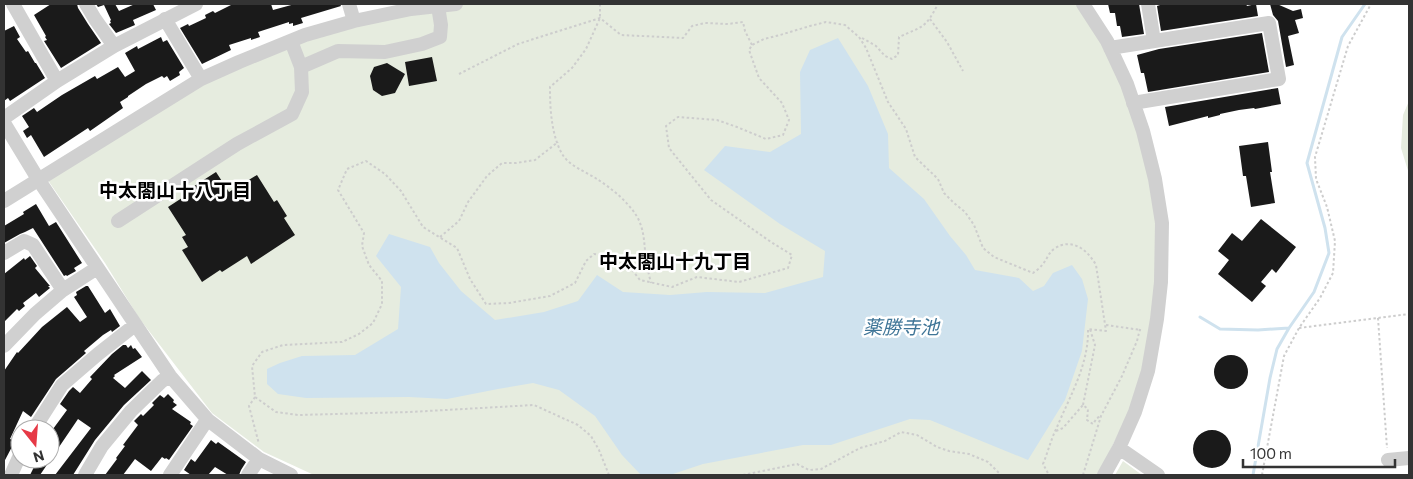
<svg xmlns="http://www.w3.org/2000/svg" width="1413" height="479" font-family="Commissioner,'Noto Sans JP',sans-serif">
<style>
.green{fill:#e6ecdf}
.water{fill:#cfe2ee}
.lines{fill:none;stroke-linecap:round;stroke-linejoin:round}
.stream{stroke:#cfe2ee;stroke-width:3}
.building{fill:#1a1a1a}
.path{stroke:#cdcdcd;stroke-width:2;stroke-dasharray:2.5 2.5;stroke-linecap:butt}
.minor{stroke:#d0d0d0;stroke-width:14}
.labels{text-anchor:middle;stroke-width:5;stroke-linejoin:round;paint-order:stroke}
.neighbourhood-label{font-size:19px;font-weight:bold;fill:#000;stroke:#fff}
.water-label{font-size:19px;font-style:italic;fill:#3f7597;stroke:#fff}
</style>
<rect width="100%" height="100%" fill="#fff"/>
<!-- green -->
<path class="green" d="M446,4h637l41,78 35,137v58l-14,89 -13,40 -34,69h-784l-50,-23 -52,-39 -73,-95 -34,-55 -60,-87 157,-98 105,-45z
M1409,101v73l-8,-26 2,-33z
M1123,461l19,14h-27z"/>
<!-- water -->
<path class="water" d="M838,38l30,48 20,48 1,34 35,31 26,37 16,19 9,15 44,8 14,13 11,-5 9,-13 19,-8 10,14 6,20 -6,52 -17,49 -37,60 -98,-40 -20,-1 -79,26h-28l-100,19 -33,11h-29l-19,-20 -27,-39 -36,-26 -26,-7 -35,6 -51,10 -38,-2 -103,1 -28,-4 -11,-10v-15l13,-6 22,-7 53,-1 43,-26 3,-42 -25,-31 13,-22 41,13 9,16 22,28 34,29 49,-8 34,-11 19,-26 26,17 47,3 37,-3 58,1 58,-16 2,-26 -45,-27 -76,-54 21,-24 45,6 31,-18 -1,-62 10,-22z"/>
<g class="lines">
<!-- stream -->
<path class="stream" d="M1200,317l20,12 38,1 31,-2 -12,21 -7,29 -17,97
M1289,328l25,-36 15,-39 -4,-25 -18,-65 35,-126 23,-33"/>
</g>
<!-- building -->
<path class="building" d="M51,4h26l1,4 10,16 13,19 -40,25 -17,-27 3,-1 -2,-3 1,-1 -12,-21z
M96,4h19l4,7 16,-7h18l3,6 -23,10 2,5 -19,8 -7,-9 2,-1 -1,-2 1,-1 -7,-15 -6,2z
M233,4h38l2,6 22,-6h45l1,2 -40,12 2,5 -10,3v-3l-4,1v-2l-31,10 2,5 -9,3v-2l-22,7 2,5 -29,14 -22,-36 8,-4 1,2 17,-8 -1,-3 8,-4 2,2z
M1108,4h31l5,30 -22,3 -2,-11h-3l-2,-13h-5z
M1160,4h86l1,2 9,-2 2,12 -97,15 -4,-25 3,-1z
M1270,4h7l16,7 8,-2 2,9 -8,2 4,13 -11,3 6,29 -8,2 -8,-46 -5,-6z
M14,26l6,11 -3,2 9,13 2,-1 7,12h1l9,15 -35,23 -2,-3 -4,3v-70z
M1262,33l7,39 -121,20 -4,-19h-3l-4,-18 22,-6z
M161,37l2,5 4,-2 17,28 -5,4 1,3 -10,6 -3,-5 -3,2 -2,-2 -16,8 -18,12v1l-8,5 3,6 -33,23 -2,-3 -44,29 -13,-22 -4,3 -4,-7 6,-4 -7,-11 12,-8 3,4 25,-17 33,-19 2,3 21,-12 7,10 10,-6 -10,-18 12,-7 1,3z
M432,57l5,24 -28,5 -4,-24z
M387,63l18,11 -10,19 -13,3 -9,-6 -3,-14 4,-9z
M1278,88l3,16 -26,5 -1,-1 -15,2 -19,4v1l-12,3v-2l-39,10 -4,-19z
M1268,142l4,30h-2l5,31 -24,4 -5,-31h-3l-4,-30z
M216,172l13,20 28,-17 17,27 3,-2 10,16 -3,2 11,17 -44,29 -4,-8 -25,16 -2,-2 -18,12 -20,-32 6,-3 -6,-10 4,-2 -18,-28 17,-11v-4z
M36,204l13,22 7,-4 26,41 -8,5 2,3 -9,5 -1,-1 -2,1 -31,-48 -8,4 -5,2 -16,9v-17l20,-12 -1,-2z
M1261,219l35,28 -20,26 -4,-4 -11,13 5,4 -14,16 -34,-28 11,-14 -11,-9 14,-18 10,8z
M30,256l7,10 -2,2 15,18h-2l2,2 -11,9 -3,-4 -13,10 2,3 -6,5 -2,-2 -13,13v-48l20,-16 1,2z
M86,286h2l17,27 5,-4 10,17 -8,6 -1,-2 -8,5 -19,16 2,2 -30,26 -25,38 -8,-6 -13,28 5,2 -11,21v-91l13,-19 1,1 24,-26 25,-20 13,15 7,-5 -13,-20 3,-2 -1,-3z
M123,345h3l2,3 3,-3 2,4 2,-1 7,9 -28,18 1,1 -2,2 12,10 17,-17 9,9 -27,25 -29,35 -22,35h-18l36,-47 -13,-9 -38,56h-10l8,-16h12v-31l3,1 14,-19 -7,-6 9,-13 4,-4 7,6 12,-14 -2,-2 22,-23z
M1214 372a17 17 0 1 1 34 0a17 17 0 1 1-34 0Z
M168,394l6,6 -1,2 4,3 -5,4 19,13 -1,2 3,2 -24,34 -3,-2 -1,1 -3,-2 -11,14 -16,-12 -12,16h-18l12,-16 -1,-1 9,-12 -2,-1 15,-20 -4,-4 7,-7 2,2 11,-11 -2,-2 8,-8 4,3z
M1193 449a19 19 0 1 1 38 0a19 19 0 1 1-38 0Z
M211,440l5,4 2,-2 28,20 -5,8 -2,5h-11l-13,-8 -7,8h-17l-7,-5 7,-11 4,3z"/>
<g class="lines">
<!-- path -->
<path class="path" d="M600,4v14l-14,31 -14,19 -22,19c0,21 1,45 11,65 7,14 24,19 36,27 14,9 30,22 39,36 9,14 8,30 10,45 1,7 3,15 5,23
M930,19l17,23 16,29
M862,38l14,8 9,10 7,3 6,-4 1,-18c24,-11 26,-8 39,-33
M459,74l59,-30 82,-26 21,17 62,3 9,-12 13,-3 23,1 15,-2 2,9 7,14
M440,237l19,-16 9,-19 19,-26 15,-13h14l19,-3 23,-18
M1378,318l9,130
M1106,325l35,5
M1299,328l110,-14
M255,397l-6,9 10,38
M1083,405l12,-60 -5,-16
M1056,431l7,-3 20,-23 5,4 -1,11 6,4 4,-6 4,-2
M609,475l-10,-25 -8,-14 -13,-11 -44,-20 -124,7 -112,3 -22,-3 -21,-15 -3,-31 10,-14 21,-7 59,-3 17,-8 14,-11 9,-19v-23l-13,-16 -7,-19 2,-13 -26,-43 9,-21 19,-8 19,13 16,17 22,36 34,21 13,31 16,25 23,-1 41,-7 25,-13 11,-22 8,-7 28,3 18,23 32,7 25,-10 42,5 49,-14 4,-13 -21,-13 -60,-42 -42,-52 -3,-22 12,-9 39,3 20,7 29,12 17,-4 6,-15 -7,-17 -23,-25 -10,-28 3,-5 12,-6 16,-4 30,-9 16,-4 19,3 14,12 7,11 22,54 18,27 9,28 23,22 6,14 10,10 11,9 9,13 9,23 11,9 39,16c3,-2 7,-5 9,-8 5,-5 6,-12 12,-16 17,-12 33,0 42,16l10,66 -18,-2c1,35 -18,67 -31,98 -6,12 -9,25 -14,37l6,11
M743,475l54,-11 12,6 12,-1 39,-21 25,-7 16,-9 16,3 20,12 12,4 20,3 19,8 13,13
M1083,475l18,-59 21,-40 15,-35 3,-12
M1262,475l22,-119 15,-28 21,-30 13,-25 2,-32 -8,-34 -11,-28 -1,-22 33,-111 23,-42"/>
<!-- minor -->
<path class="minor" d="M13,4l44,77
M86,4l9,15 19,27
M349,4l5,17
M1083,4l24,37 20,43 16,47 12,48 7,44 -1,59 -4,37 -9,52 -13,41 -16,36 -15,27
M1148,4l6,37
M165,19l36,60
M1110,48l159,-25 10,56 -146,24
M301,67l37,-16 47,1 37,-8 18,-7 1,-12 -3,-19
M4,118l53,-37 57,-35 82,-42
M4,123l34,56 132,197 38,44 51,39 32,16
M4,201l197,-122 38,-17 66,-27 49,-14 57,-12 45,-5
M118,221l119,-77 55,-30 10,-22 -1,-25 -10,-26
M4,253l20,-12 9,4 30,45
M4,346l31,-32 28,-24 34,-22
M34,429l28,-44 36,-31 37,-29
M1119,448l39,27
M1388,460l21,-2
M11,475l9,-20
M85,475l17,-29 29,-35 31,-30 8,-5
M170,475l37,-55
M248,475l11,-16"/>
</g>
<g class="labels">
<!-- neighbourhood labels -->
<g class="neighbourhood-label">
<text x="175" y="197">中太閤山十八丁目</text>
<text x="675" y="268">中太閤山十九丁目</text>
</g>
<!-- water labels -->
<g class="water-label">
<text x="901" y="334">薬勝寺池</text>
</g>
</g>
<!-- border -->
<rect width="1413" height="479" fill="none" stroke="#333333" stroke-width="10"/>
<!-- north arrow -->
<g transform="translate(35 444) rotate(163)"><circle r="24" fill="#ffffff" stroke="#adadad"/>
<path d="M0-4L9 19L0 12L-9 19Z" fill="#e63946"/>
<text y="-8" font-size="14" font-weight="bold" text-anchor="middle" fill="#333333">N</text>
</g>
<!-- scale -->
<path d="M1243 459v8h152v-8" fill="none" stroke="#333333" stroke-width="2.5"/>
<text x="1250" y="459" font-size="15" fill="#333333" stroke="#ffffff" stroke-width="4" paint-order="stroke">100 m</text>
</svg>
